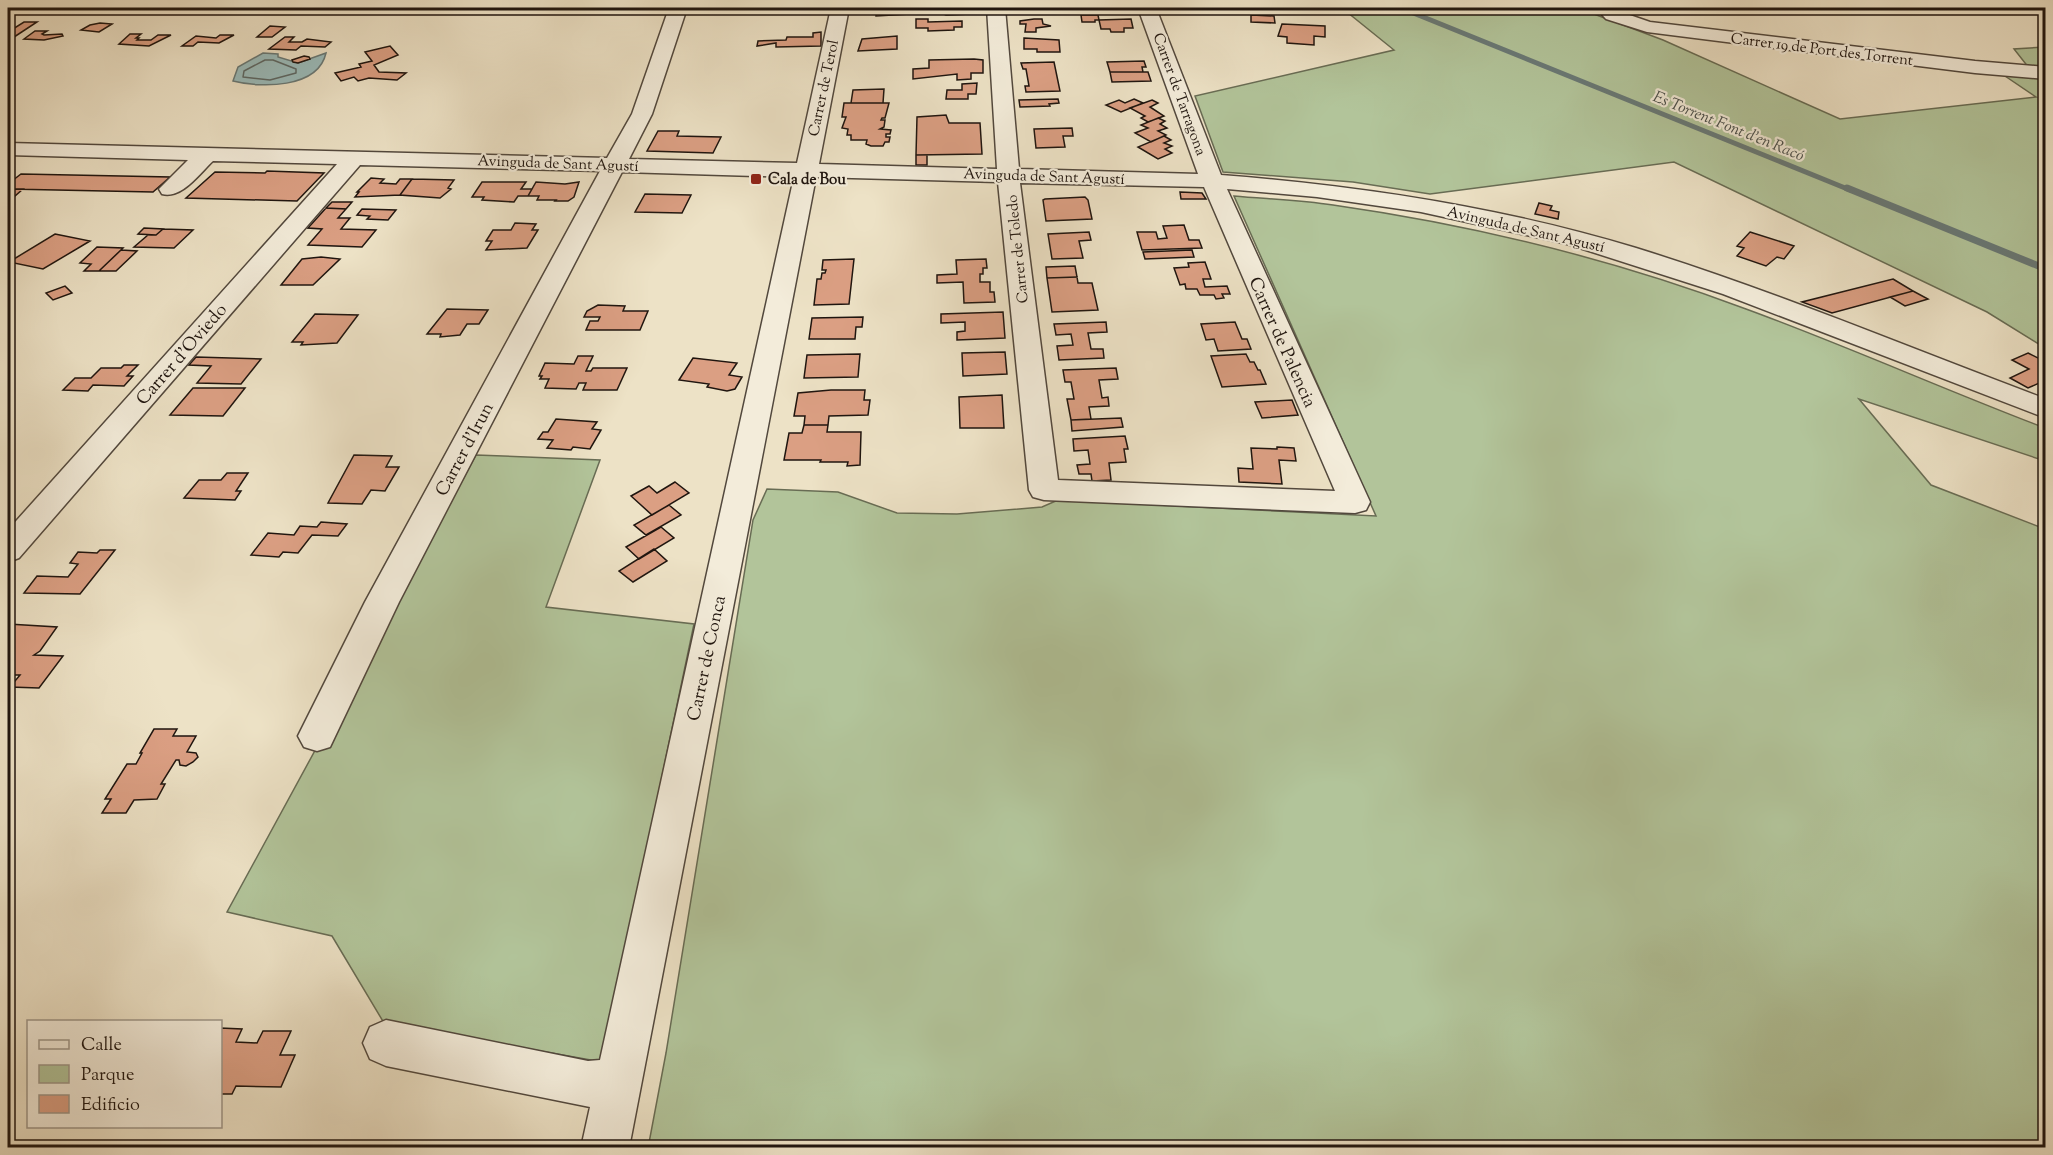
<svg xmlns="http://www.w3.org/2000/svg" width="2053" height="1155" font-family="'Sorts Mill Goudy',serif">
<style>
.green{fill:#b2c49a;stroke:#686c54;stroke-width:1.5}
.water{fill:#9bbcbb;stroke:#697976;stroke-width:1.5}
.lines{fill:none;stroke-linecap:round;stroke-linejoin:round}
.shore{stroke:#5d6865;stroke-width:1.5}
.stream-far1{stroke:#697976;stroke-width:5}
.stream{stroke:#697976;stroke-width:7}
.building{fill:#db9f83;stroke:#1f150f;stroke-width:1.5}
.minor-casing{stroke:#52483d;stroke-width:3}
.minor{fill:#f3ecda;fill-rule:evenodd}
.poi-dot{fill:#8f2418;stroke:#f3ecda;stroke-width:2}
.labels{text-anchor:middle;stroke-width:4.5;stroke-linejoin:round;paint-order:stroke}
.far-street-label{font-size:15px;fill:#1f150f;stroke:#f3ecda}
.far-poi-label{font-size:15px;font-weight:bold;fill:#1f150f;stroke:#f3ecda;text-anchor:start}
.far-water-label{font-size:16px;font-style:italic;fill:#4a4f4b;stroke:#f3ecda}
.street-label{font-size:18px;fill:#1f150f;stroke:#f3ecda}
</style>
<rect width="100%" height="100%" fill="#ede2c6"/>
<filter id="stains"><feTurbulence type="fractalNoise" baseFrequency=".00333" numOctaves="4"/><feColorMatrix values="0 0 0 0 .2 0 0 0 0 .09 0 0 0 0 .02 0 0 0 .5 -.17"/></filter>
<radialGradient id="worn" r=".72"><stop offset=".6" stop-color="#630" stop-opacity="0"/><stop offset="1" stop-color="#630" stop-opacity=".3"/></radialGradient>
<!-- green -->
<path class="green" d="M1342,8h236l85,32 177,79 196,-22 -37,-25 46,5v271l-58,-36 -313,-150 -244,32 -77,-12 -130,-10 -28,-76 199,-46z
M2045,47v23l-16,-2 -15,-19z
M1234,196c33,3 66,4 99,9 140,20 280,54 413,104 101,37 199,81 299,119v33l-186,-62 72,86 114,44v618l-1397,1 18,-95 87,-533 14,-31 71,3 59,21 60,1 85,-7 16,-7 318,16z
M476,455l124,5 -54,147 148,17 -92,438 -218,-39 -52,-87 -105,-24z"/>
<!-- water -->
<path class="water" d="M263,53l15,1v3l20,6 28,-10c-8,36 -66,35 -93,28l5,-14z"/>
<g class="lines">
<!-- shore -->
<path class="shore" d="M265,60h8l23,9v4l-26,7 -27,-3 1,-6z"/>
<!-- stream-far1 -->
<path class="stream-far1" d="M1401,8l449,182"/>
<!-- stream -->
<path class="stream" d="M1847,188l199,81"/>
</g>
<!-- building -->
<path class="building" d="M871,8h38l1,6 -34,2v-5h-5z
M941,8h26l-1,2 4,1 1,3 -25,1 -7,-3z
M1080,8h40l1,2h-40z
M1081,15h17l1,5h-4v2h-13z
M1251,15l23,1 1,7 -24,-1z
M916,19h12v3l34,-1v6h-8v3l-26,1v-3h-12z
M1034,19h8l1,5 8,2 -15,2v4h-11l1,-8h-6v-3z
M1131,19l2,9h-9v4h-13l-1,-3h-9l-2,-9z
M24,22h13l-29,19v-12h5z
M100,23l12,1 -13,8 -18,-2 9,-5z
M1282,24l43,2v11l-11,-1v9l-27,-2v-6l-9,-1z
M270,26l15,1 -13,10h-15z
M35,31h12l-5,3 2,1 18,-1 1,2 -19,4 -20,-1z
M821,32v14l-45,1v-4l-19,3 1,-5 28,-1 1,-3h26v-4z
M130,34h11l-5,4h3l-2,2h14l7,-5h13l-22,11 -30,-2z
M220,35h14l-15,8 -21,-1 -5,4h-11l14,-10 20,2z
M897,36v13l-39,2 4,-12z
M285,37h9l-5,5h13l5,-3 24,3 -6,5 -24,-1 -5,4 -27,-1z
M1024,38l35,2 1,12h-23v-3h-13z
M390,46l8,9 -24,10 5,7 27,1 -9,7 -28,-2 -11,3 -4,-4 -13,4 -6,-8 26,-6 -2,-3 13,-3 -7,-9z
M304,56l5,1 1,2 -12,4 -5,-1 -1,-2z
M974,59l9,1v13h-12v6l-14,1v-6l-44,5v-10l16,-1v-8z
M1144,61l2,6h-4l1,5h-33l-3,-10z
M1054,62l6,29 -34,1 -1,-6h4l-3,-17h-3l-2,-6z
M1110,72h38l3,9 -39,1z
M977,83l-1,11h-8v5h-22l1,-9h15v-6z
M884,89l-1,14h-32l2,-13z
M1058,99l1,4 -10,1 1,2 -30,1 -1,-7z
M1134,99l9,4 -22,9 -15,-7 13,-5 6,3z
M1152,100l6,3 -8,4 14,9 -16,6 -7,-4 4,-2 -15,-8z
M844,103h45l-4,15h-3l-1,2h4l-1,7 -4,2 11,1 -1,4h-4v3h4l-1,5h-4l-2,4h-12l-5,-2 1,-4h-16v-5h-4l1,-6 -6,-1 4,-11h-4z
M946,115l3,8h31l2,31 -66,1 1,-38z
M1158,118l7,3 -5,3 7,4 -9,3 8,4 -15,7 -16,-9 13,-5 -7,-3z
M1072,128l1,8h-10l2,11 -29,1 -2,-19z
M658,131h21l-2,5 44,1 -8,16 -66,-2z
M1164,136l7,4 -7,3 8,3 -7,3 7,4 -14,6 -20,-12z
M916,155h11v10h-11z
M267,171l57,2 -27,28 -111,-3 29,-26 50,1z
M21,174l149,3 -17,15 -145,-3v-5z
M371,178l13,1 -4,4 16,1 4,-5h12l-12,16 -45,2 4,-5h-2z
M412,179l42,1 -6,8 3,1 -11,9 -40,-3z
M482,182h44l-5,7h11l-4,7h-10l-4,6 -32,-2 2,-3h-12z
M536,182l29,2 14,-2 -5,15 -6,4h-13l1,-1h-19l2,-4h-11z
M8,189h15l-15,13z
M1180,192l22,1 4,6h-25z
M645,194l46,1 -9,18 -47,-1z
M1085,197l3,3 4,19 -46,2 -3,-21 2,-1z
M332,202h20l-6,7 -20,-1z
M1539,203l13,3 -2,4 9,2 -1,7 -23,-5z
M326,208l20,1 -8,9h12l-9,11 35,1 -14,17 -54,-2 14,-16 -14,-1z
M362,209l34,1 -8,10 -21,-1 3,-3 -13,-1z
M515,223l21,1 -4,6h6l-11,18 -41,2 6,-9h-6l7,-11h18z
M1184,225l5,15h10l3,8 -60,2 -5,-18h19l2,7 9,-1 -4,-12z
M144,228l19,1 -7,6 -18,-1z
M163,229l30,1 -19,18 -40,-1 14,-12h8z
M1089,232l2,8 -12,1 4,17 -31,1 -4,-25z
M1750,232l44,14 -10,13 -7,-2 -11,9 -29,-10 7,-8 -7,-2z
M55,234l35,7 -47,28 -34,-7z
M97,247l26,1 -24,23h-15l7,-7 -11,-1z
M121,250l16,1 -21,20h-17z
M1192,250l2,7 -49,2 -2,-7z
M321,257l19,2 -27,26h-32l21,-26z
M854,259l-5,45 -35,1 3,-26h4l1,-6h3l1,-3h-4l1,-10z
M986,259l1,9h-4v6h-3v8h10v10h4l1,10 -31,1 -1,-21 -26,1v-8l20,-1 -1,-14z
M1205,262l6,17h-8l2,8 22,-1 3,8h-8l2,4 -8,1 -2,-4h-14l-3,-6h-11l-1,-5 -5,1 -6,-17 15,-1 -1,-4z
M1075,266l2,11 -30,1 -1,-11z
M1077,277l1,6h14l6,27 -46,2 -5,-34z
M1893,279l20,12 -81,22 -30,-11z
M65,286l7,7 -19,7 -7,-7z
M1913,291l15,8 -23,7 -15,-9z
M598,305l27,1 -2,5h25l-8,19h-54l4,-9h8l2,-4h-16l3,-6z
M447,309l41,1 -9,14h-12l-7,11 -20,2 1,-3h-14z
M1003,312l2,26 -48,2v-8l8,-1v-9l-24,1v-9z
M315,314l43,1 -21,28 -36,2 2,-3h-11z
M863,317l-1,10h-6l-1,12h-46l3,-21z
M1106,322l1,10 -19,1 3,16h12l1,9 -45,2 -2,-14 16,-1 -2,-11 -15,1 -2,-11z
M1235,322l7,17h5l4,10 -33,2 -4,-12 -8,1 -5,-16z
M1005,352l2,22 -44,2 -1,-23z
M2028,353l18,9v18l-18,8 -18,-10 19,-9 -17,-9z
M860,354l-2,23 -54,1 3,-23z
M1246,354l4,8h4l4,8h2l6,14 -44,3 -11,-31z
M578,356h15l-7,15h5l2,-3h34l-10,22h-34l3,-7h-7l-3,6 -31,-1 4,-9h-9l2,-3h-3l6,-13 29,1z
M196,357l65,2 -20,25 -44,-1 14,-17 -22,-1z
M693,358l44,5 -8,12 13,2 -7,12 -8,2 -20,-4 2,-3 -30,-4z
M124,365h14l-11,11h6l-9,10 -31,-1 -5,6 -25,-1 12,-12h16l10,-10h20z
M1116,368l2,11 -19,1 3,18 6,-1 1,9 -20,1 2,12 -20,1 -4,-21h7l-3,-17h-6l-2,-12z
M193,388h52l-22,28 -53,-1z
M831,390h34l-1,10h6l-2,15 -39,1 -1,9h-24l1,-9h-11l4,-23z
M1002,395l2,33h-44l-1,-31z
M1292,400l6,15 -36,3 -7,-16z
M1121,418l2,9 -51,4 -1,-11z
M556,419l41,3 -5,7 9,1 -11,19 -17,-2 -2,3 -24,-2 6,-8 -15,-1 5,-7h5z
M804,425h24l-1,7h34l-1,33 -13,1 1,-4h-28l1,-2h-37l5,-27h13z
M1125,436l3,13h-4l2,13 -17,1 2,17 -19,1 -1,-7h-12l-2,-9 13,-1 -2,-14 -14,1 -1,-12z
M1277,447l17,1 2,13 -17,-1 3,24 -43,-2 -1,-14 15,1 -2,-21 26,1z
M354,455l38,1 -6,11h13l-14,24 -14,-1 -9,14 -34,-1z
M227,473h21l-12,18h5l-6,9 -51,-2 15,-18h22z
M675,482l14,11 -37,22 -21,-19 18,-10 8,7z
M669,505l12,10 -35,20 -12,-10z
M321,522l26,2 -9,12 -26,-1 -14,18 -15,-1 -4,5 -28,-2 17,-22 26,2 6,-9 17,1z
M661,527l13,11 -35,21 -13,-12z
M654,549l13,12 -34,21 -14,-11z
M100,550h15l-35,44 -56,-1 13,-17 31,1 10,-13 -8,-1 8,-11 19,1z
M8,624l49,3 -17,24 -6,4 29,1 -24,32 -29,-1 10,-12h-12z
M154,729h23l-4,7h23l-9,16 9,1 2,4 -5,5 -7,4 -6,-1 -1,-5h-3l-15,24h4l-8,15 -23,1 -8,13h-24l9,-14h-6l22,-35h9l6,-11h-2z
M220,1028l22,1 -6,13 21,1 6,-12h28l-11,24h15l-14,32 -45,-1 -4,8h-12z"/>
<g class="lines">
<!-- minor casing -->
<g class="minor-casing">
<path id="minor" d="M669,8h18l-35,106 -23,45 168,4 34,-155h18l-30,156 178,5 -10,-161h18l14,161 179,5 -60,-166h18l65,167c140,11 280,32 415,73 139,43 273,100 410,151v19l-323,-124 -156,-50 -146,-32 -104,-15 -90,-8 143,313 -4,8 -11,3 -311,-13 -11,-3 -4,-7 -31,-308 -182,-5 -187,971h-48l9,-41 -204,-41 -16,-7 -7,-16 7,-16 16,-7 202,41 12,-1 194,-883 -172,-5 -223,430 -69,145 -13,4 -13,-4 -6,-11 67,-134 235,-431 -240,-6 -341,393 -11,4v-32l329,-366 -124,-3c-14,13 -31,38 -51,33l-3,-5 29,-29 -180,-5v-12l599,15 25,-44zM1020,183l184,4 131,304 -277,-11z
M1596,8h19l3,3 32,11 325,39 71,6v12l-71,-6 -328,-41 -41,-13z"/>
</g>
<!-- minor -->
<use href="#minor" class="minor"/>
</g>
<!-- markers -->
<rect class="poi-dot" x="750" y="173" width="12" height="12" rx="3"/>
<g class="labels">
<!-- far-street labels -->
<g class="far-street-label">
<text transform="translate(1822 49) rotate(7)" y="5">Carrer 19 de Port des Torrent</text>
<text transform="translate(823 88) rotate(-78)" y="5">Carrer de Terol</text>
<text transform="translate(1180 94) rotate(70)" y="5">Carrer de Tarragona</text>
<text transform="translate(558 163) rotate(2)" y="5">Avinguda de Sant Agustí</text>
<text transform="translate(1044 176) rotate(2)" y="5">Avinguda de Sant Agustí</text>
<text transform="translate(1526 229) rotate(13)" y="5">Avinguda de Sant Agustí</text>
<text transform="translate(1017 249) rotate(-96)" y="5">Carrer de Toledo</text>
</g>
<!-- far-poi labels -->
<g class="far-poi-label">
<text x="768" y="184">Cala de Bou</text>
</g>
<!-- far-water labels -->
<g class="far-water-label">
<text transform="translate(1729 125) rotate(22)" y="6">Es Torrent Font d'en Racó</text>
</g>
<!-- street labels -->
<g class="street-label">
<text transform="translate(1283 342) rotate(66)" y="6">Carrer de Palencia</text>
<text transform="translate(181 354) rotate(-49)" y="6">Carrer d'Oviedo</text>
<text transform="translate(464 449) rotate(-62)" y="6">Carrer d'Irun</text>
<text transform="translate(706 658) rotate(-78)" y="6">Carrer de Conca</text>
</g>
</g>
<!-- margin -->
<rect width="2053" height="1155" fill="none" stroke="#ede2c6" stroke-width="30"/>
<rect x="9" y="9" width="2035" height="1137" fill="none" stroke="#1f150f" stroke-width="3"/>
<rect x="15" y="15" width="2023" height="1125" fill="none" stroke="#1f150f" stroke-width="1.5"/>
<!-- legend -->
<rect x="27" y="1020" width="195" height="108" fill="#f3ecda" stroke="#9e9689" stroke-width="1.5"/>
<rect x="39" y="1040" width="30" height="9" fill="#f3ecda" stroke="#9e9689" stroke-width="1.5"/>
<text x="81" y="1050" font-size="18" fill="#1f150f">Calle</text>
<rect x="39" y="1065" width="30" height="18" fill="#b2c49a" stroke="#9e9689" stroke-width="1.5"/>
<text x="81" y="1080" font-size="18" fill="#1f150f">Parque</text>
<rect x="39" y="1095" width="30" height="18" fill="#db9f83" stroke="#9e9689" stroke-width="1.5"/>
<text x="81" y="1110" font-size="18" fill="#1f150f">Edificio</text>
<rect width="100%" height="100%" filter="url(#stains)"/>
<rect width="100%" height="100%" fill="url(#worn)"/>
</svg>
